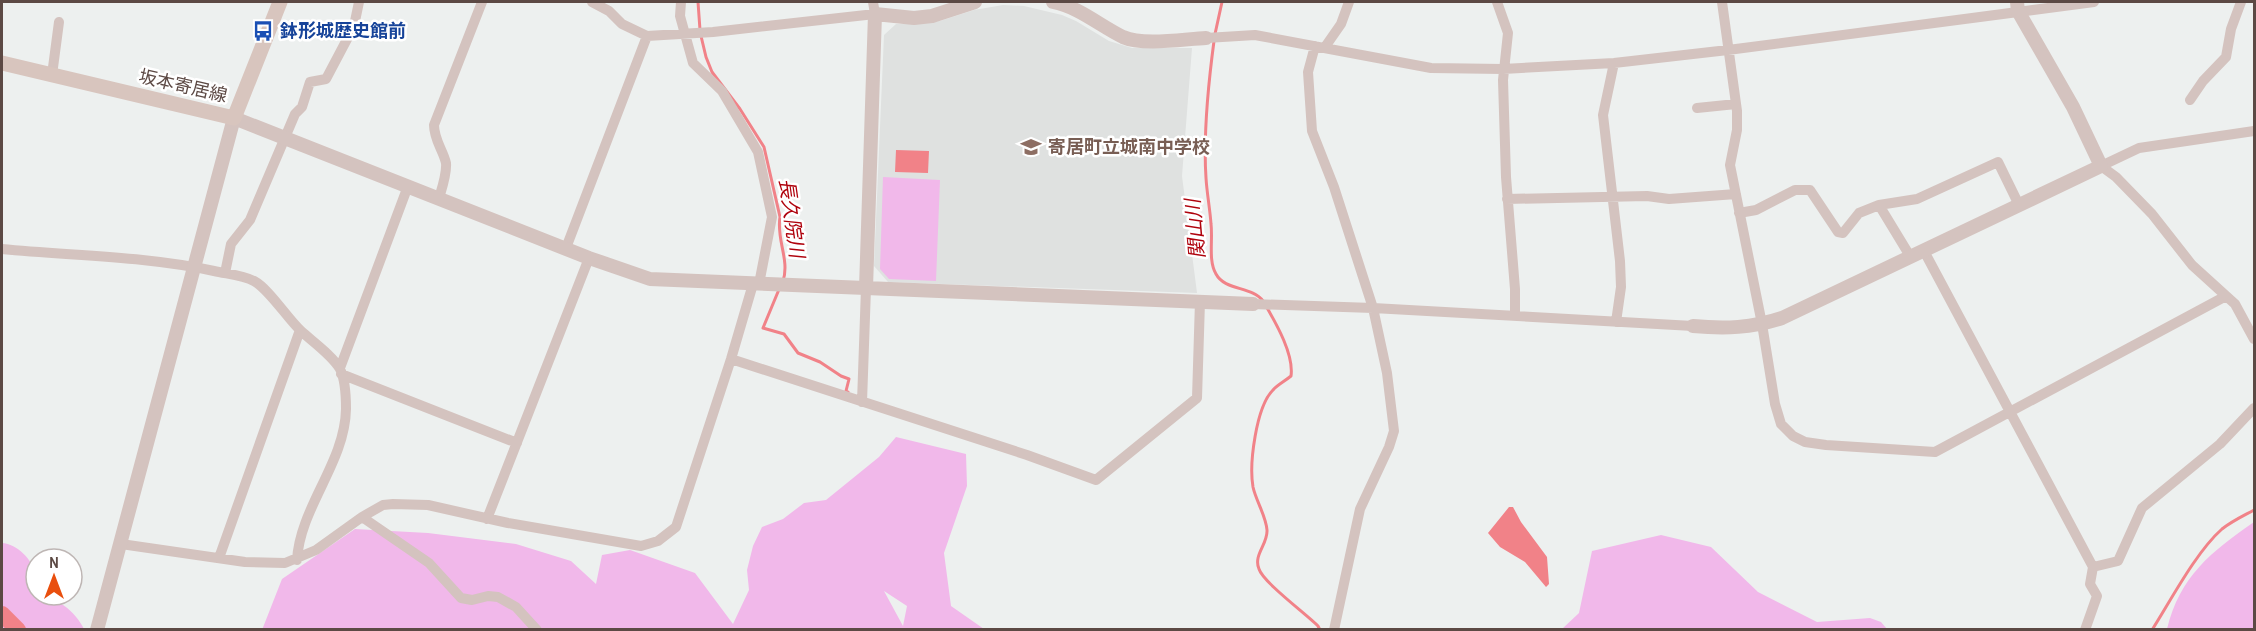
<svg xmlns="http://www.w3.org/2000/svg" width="2256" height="631" font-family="'Archivo Narrow','Noto Sans JP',sans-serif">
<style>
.education{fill:#dfe1e0}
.green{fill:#f1b8ea;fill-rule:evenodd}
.water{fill:#f18288}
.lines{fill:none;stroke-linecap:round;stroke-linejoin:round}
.stream{stroke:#f18288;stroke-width:3}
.river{stroke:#f18288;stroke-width:16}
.minor{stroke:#d4c3bf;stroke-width:10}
.tertiary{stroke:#d4c3bf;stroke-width:14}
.secondary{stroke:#d8c5be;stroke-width:15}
.labels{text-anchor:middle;stroke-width:5;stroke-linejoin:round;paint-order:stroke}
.transit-label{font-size:18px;font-weight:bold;fill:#164399;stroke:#fff;text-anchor:start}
.street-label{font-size:18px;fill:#5c4944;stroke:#fff}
.education-label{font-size:18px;font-weight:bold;fill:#785e54;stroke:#fff;text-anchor:start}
.water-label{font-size:20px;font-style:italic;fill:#af030d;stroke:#fff}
</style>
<rect width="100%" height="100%" fill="#edf0ef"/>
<!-- education -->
<path class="education" d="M1003,5l21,1 38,9 14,6 33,20 23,7h60l-10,128 15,117 -309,-11 -14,-16 10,-231 12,-11h23l21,-3 34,-11z"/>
<!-- green -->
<path class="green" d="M883,177l57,3 -4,101 -47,-2 -9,-10z
M896,437l70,17 1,32 -23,67 7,53 33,23 -722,1 20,-51 73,-50 73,4 88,11 55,17 25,23 6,-29 28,-5 65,23 38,51 16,-34 -2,-20 6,-24 9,-19 21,-8 21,-16 22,-3 53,-43zM884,591l23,15 -4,20z
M2254,522v107h-87c13,-53 44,-77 87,-107z
M1661,535l50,12 47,45 59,30 53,-4 11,4 6,7h-325l17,-16 13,-62z
M2,543c15,1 31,17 34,32 1,6 0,14 0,20 19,0 40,17 48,34h-82z"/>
<!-- water -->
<path class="water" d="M896,150l33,1 -1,22 -33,-1z
M1509,507h4l8,15 26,35 2,27 -3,3 -21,-25 -25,-15 -12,-14z"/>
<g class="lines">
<!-- stream -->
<path class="stream" d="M698,2l2,28
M1215,34l7,-32
M701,36l5,21 6,15 28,37 24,38 16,70c-4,22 10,43 3,64
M1214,41c-6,45 -11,92 -8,137 1,16 4,31 5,46 2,16 -3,36 5,50 9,17 36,12 47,27
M780,287l-17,41 21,6 14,19 22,9 21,14 8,3 -3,12 2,1
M1266,306c11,19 28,49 25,70 -6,5 -14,9 -18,14 -17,17 -24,74 -20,97 3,14 13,29 14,43 1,14 -14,25 -8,39 4,13 47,45 59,57l2,4
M2152,630c19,-30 44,-78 70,-101 10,-8 21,-13 32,-19"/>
<!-- river -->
<path class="river" d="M2,614l16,16"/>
<!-- minor -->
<path class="minor" d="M592,2l17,9 13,13 25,12 66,-4 162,-18 -2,-12
M681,2l-1,14 13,47 29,28 36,61 14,65 -13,67
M1497,2l11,31 -5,47 3,97 9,112v27
M1722,2l15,109v19l-7,35 32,159 13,80 6,20 12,12 12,6 21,3 109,7 291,-156
M1206,38l49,-3 176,33 72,1 111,-6 114,-13 366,-48
M1315,46l-7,26 4,59 22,56 39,121 14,65 7,58 -5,16 -29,62 -26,121
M1325,47l16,-23 8,-22
M1614,63l-11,52 17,146 1,26 -5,35
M52,75l7,-53
M2190,100l13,-19 23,-24 5,-28 10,-27
M1697,108l39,-4
M2101,166l15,11 36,37 40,51 43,39 19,35
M2101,166l38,-18 115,-17
M439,198c3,-10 8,-24 7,-35 -3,-13 -12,-23 -12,-38l48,-123
M1507,199l140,-3 22,3 67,-5
M1739,213l17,-3 39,-20h15l28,42 5,1 16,-20 20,-8
M566,248l81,-212
M2,249c70,7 143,7 212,22 13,3 29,4 40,10 15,8 33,37 47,50 11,10 32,25 39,38 5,10 6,29 6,40 -1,54 -46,98 -49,151
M1924,251l169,316 -3,17 7,12 -12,34
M1910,256l-31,-51 38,-6 81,-37 21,43
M225,273l6,-29 19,-24 45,-106 7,-7 8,-25 16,-3 28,-53 5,-24
M1253,304l120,4 320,18
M731,359l296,96 69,25 101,-82 3,-97
M340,368l68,-182
M341,374l176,69
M862,402l4,-114
M362,517l67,46 32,35 11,2 16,-4 10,1 18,10 21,23
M487,519l102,-261
M121,544l124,18 40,1 31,-13 46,-33 21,-12 10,-1 35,1 80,18 133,23 17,-5 18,-14 55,-168 22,-75
M219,558l81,-228
M2093,567l25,-6 24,-53 78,-64 34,-36"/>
<!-- tertiary -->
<path class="tertiary" d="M1053,2c26,5 47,24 70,35 20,9 61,2 83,1
M866,288l9,-274 39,4 18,-2 43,-14
M1693,326c32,3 59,2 89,-8l319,-152 -28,-59 -55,-96 -1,-9
M97,630l137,-512 355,140 61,21 603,25"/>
<!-- secondary -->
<path class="secondary" d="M2,63l232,55 46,-116"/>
</g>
<!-- icons -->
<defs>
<g id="bus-bare" transform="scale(1.62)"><path d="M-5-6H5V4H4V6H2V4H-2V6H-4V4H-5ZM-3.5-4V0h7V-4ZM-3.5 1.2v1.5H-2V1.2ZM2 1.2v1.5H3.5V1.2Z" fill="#1a4fb4" stroke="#fff" stroke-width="2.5" paint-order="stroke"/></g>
<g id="school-bare" transform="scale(1.62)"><path d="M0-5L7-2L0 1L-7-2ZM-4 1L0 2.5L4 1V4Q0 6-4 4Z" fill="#8d6e63" stroke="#fff" stroke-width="2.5" paint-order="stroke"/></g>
</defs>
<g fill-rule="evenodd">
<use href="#bus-bare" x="263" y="31"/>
<use href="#school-bare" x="1031" y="147"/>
</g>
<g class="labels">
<!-- transit labels -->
<g class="transit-label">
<text x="280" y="37">鉢形城歴史館前</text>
</g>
<!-- street labels -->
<g class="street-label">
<text transform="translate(183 86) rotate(13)" y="6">坂本寄居線</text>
</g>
<!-- education labels -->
<g class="education-label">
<text x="1048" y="153">寄居町立城南中学校</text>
</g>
<!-- water labels -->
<g class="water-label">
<text transform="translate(792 218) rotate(82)" y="7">長久院川</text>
<text transform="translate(1195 229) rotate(-95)" y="7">関山川</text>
</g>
</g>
<!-- border -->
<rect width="2256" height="631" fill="none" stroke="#5c4944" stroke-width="6"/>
<!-- north arrow -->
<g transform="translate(54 577)"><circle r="28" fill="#ffffff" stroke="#beb6b4" stroke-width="1.5"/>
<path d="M0-4.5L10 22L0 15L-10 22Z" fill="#e94f0e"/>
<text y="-9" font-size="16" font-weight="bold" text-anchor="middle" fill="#5c4944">N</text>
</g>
</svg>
